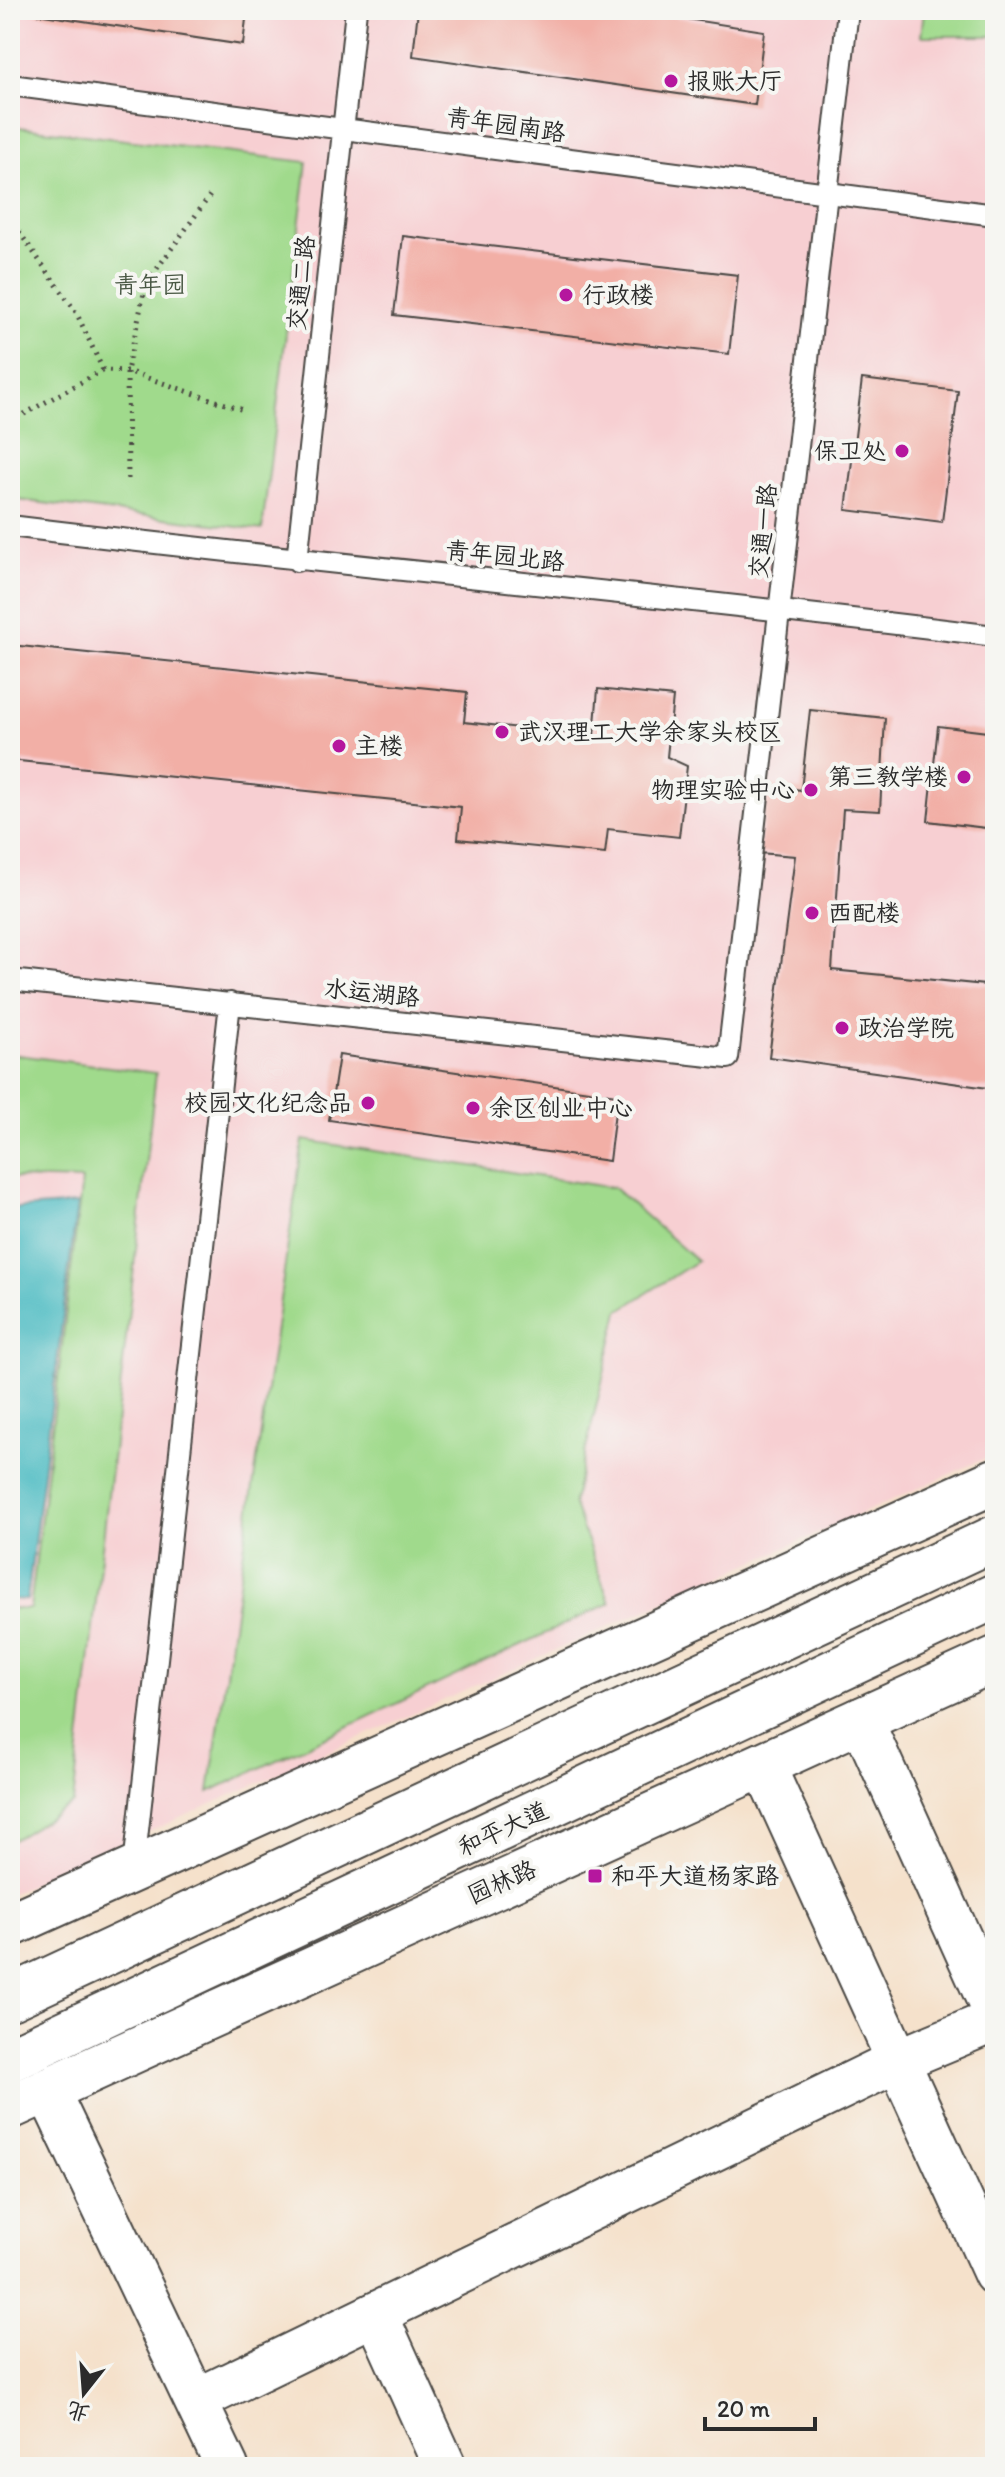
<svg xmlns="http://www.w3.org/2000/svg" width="1005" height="2477" font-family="Itim,'LXGW WenKai TC',sans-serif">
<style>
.built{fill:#f7cfd2}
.green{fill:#a0da8c;stroke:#66825c;stroke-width:2}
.water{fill:#4dbcc3;stroke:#3c7477;stroke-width:2}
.building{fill:#f2afa6}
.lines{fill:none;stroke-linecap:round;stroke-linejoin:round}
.service-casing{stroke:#494643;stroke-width:24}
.minor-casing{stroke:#494643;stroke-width:46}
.secondary-casing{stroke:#494643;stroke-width:48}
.primary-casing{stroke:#494643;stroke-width:48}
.path{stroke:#494643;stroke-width:5;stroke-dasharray:2 6;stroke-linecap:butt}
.service{stroke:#fff;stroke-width:20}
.minor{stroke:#fff;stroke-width:42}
.secondary{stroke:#fff;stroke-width:44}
.primary{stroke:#fff;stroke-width:44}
.poi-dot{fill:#b5179e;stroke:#f6f6f2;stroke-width:3}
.labels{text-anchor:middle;stroke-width:8;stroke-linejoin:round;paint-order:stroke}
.poi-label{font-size:24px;fill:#2b2b2b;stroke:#f6f6f2;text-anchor:start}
.street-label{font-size:24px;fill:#2b2b2b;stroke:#f6f6f2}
.park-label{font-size:24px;fill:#485743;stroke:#f6f6f2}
</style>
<rect width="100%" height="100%" fill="#f6f6f2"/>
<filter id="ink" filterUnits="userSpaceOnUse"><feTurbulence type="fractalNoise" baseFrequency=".0125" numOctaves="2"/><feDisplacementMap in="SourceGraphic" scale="16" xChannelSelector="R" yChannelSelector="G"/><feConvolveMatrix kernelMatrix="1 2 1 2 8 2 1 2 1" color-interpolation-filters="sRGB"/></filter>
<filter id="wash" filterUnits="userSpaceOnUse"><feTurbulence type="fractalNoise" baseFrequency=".006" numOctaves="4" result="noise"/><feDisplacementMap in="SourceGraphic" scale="32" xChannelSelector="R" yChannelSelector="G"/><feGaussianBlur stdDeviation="1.8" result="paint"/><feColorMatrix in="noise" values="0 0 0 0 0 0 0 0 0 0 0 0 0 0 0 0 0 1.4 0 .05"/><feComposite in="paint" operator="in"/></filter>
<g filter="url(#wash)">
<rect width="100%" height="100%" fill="#f5e1cb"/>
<!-- built -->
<path class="built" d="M10,10h985v1444l-985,440z"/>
<!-- green -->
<path class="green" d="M924,10h71v26h-74z
M10,126l297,36 -45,368 -252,-31z
M10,1054l146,19 -83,730 -63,39v-233h20l52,-429 -72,-2z
M303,1140l311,48 83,73 -78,50 -46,192 37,100 -401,189z"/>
<!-- water -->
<path class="water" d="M77,1204l-50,396 -17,-1v-390z"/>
<g id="blocks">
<!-- building -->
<path class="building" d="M10,10h237l-4,35z
M418,10h230v3l116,18 -9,74 -342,-49z
M403,236l335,39 -9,79 -335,-39z
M862,379l96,12 -16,131 -96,-12z
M10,645l457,47 -3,30 130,14 4,-47 75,8 -6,60 20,9 -8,71 -71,-8 -3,25 -147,-15 3,-32 -451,-47z
M810,710l75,8 -5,93 -37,-2 -11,161 163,16v103l-226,-32 26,-201 -36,-3 10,-68 32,5z
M938,726l57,7v96l-67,-8z
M339,1055l278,40 -8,66 -280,-41z"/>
</g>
</g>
<g filter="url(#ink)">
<use href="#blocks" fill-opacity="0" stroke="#494643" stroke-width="2"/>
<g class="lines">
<!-- service casing -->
<g class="service-casing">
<path id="service" d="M10,85l985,130
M10,526c328,40 657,69 985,110
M297,561l59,-551
M10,980l718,78 120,-1048
M134,1866l96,-863"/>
</g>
<!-- minor casing -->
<g class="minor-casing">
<path id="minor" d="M861,1719l134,296
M763,1764l232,510
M47,2089l180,378
M376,2314l69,153
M197,2400l702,-340 96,-40"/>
</g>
<!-- secondary casing -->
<g class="secondary-casing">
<path id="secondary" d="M10,1925l985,-444
M10,2107l985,-448"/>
</g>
<!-- primary casing -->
<g class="primary-casing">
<path id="primary" d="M10,1998l985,-460
M10,2059l985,-463"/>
</g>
<!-- path -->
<path class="path" d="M10,219l66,93 27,58 24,1 119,40
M10,422l93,-52
M128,479l-1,-108 19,-87 65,-90"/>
<!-- service -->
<use href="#service" class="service"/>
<!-- minor -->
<use href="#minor" class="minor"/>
<!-- secondary -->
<use href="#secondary" class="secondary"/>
<!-- primary -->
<use href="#primary" class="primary"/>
</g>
</g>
<!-- markers -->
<g class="poi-dot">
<circle cx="671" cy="81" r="8"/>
<circle cx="566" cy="295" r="8"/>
<circle cx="902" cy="451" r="8"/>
<circle cx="502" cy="732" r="8"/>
<circle cx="339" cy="746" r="8"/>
<circle cx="964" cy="777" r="8"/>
<circle cx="811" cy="790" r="8"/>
<circle cx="812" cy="913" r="8"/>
<circle cx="842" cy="1028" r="8"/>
<circle cx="368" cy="1103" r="8"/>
<circle cx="473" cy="1108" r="8"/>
<rect x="587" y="1868" width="16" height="16" rx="4"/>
</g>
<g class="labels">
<!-- poi labels -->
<g class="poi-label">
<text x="687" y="89">报账大厅</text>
<text x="582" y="303">行政楼</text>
<text x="886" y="459" text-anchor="end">保卫处</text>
<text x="518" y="740">武汉理工大学余家头校区</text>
<text x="355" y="754">主楼</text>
<text x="948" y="785" text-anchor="end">第三教学楼</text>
<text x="795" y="798" text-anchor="end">物理实验中心</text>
<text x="828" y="921">西配楼</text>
<text x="858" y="1036">政治学院</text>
<text x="352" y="1111" text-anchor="end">校园文化纪念品</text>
<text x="489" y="1116">余区创业中心</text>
<text x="611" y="1884">和平大道杨家路</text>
</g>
<!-- street labels -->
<g class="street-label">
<text transform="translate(506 125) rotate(8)" y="8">青年园南路</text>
<text transform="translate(301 283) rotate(-84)" y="8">交通二路</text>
<text transform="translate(763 531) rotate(-84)" y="8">交通一路</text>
<text transform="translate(505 556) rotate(6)" y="8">青年园北路</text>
<text transform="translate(372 993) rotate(6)" y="8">水运湖路</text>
<text transform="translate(503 1829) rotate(-25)" y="8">和平大道</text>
<text transform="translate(502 1882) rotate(-24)" y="8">园林路</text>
</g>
<!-- park labels -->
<g class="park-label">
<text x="150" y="293">青年园</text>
</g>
</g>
<!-- margin -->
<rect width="1005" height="2477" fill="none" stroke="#f6f6f2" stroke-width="40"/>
<!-- north arrow -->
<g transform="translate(84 2393) rotate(197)" stroke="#f6f6f2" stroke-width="6" paint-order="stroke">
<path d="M0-6L14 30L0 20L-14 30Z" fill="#2b2b2b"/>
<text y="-12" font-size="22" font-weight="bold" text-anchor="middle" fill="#2b2b2b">北</text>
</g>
<!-- scale -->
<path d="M705 2417v12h110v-12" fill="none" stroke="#2b2b2b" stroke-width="4"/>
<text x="717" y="2417" font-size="24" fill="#2b2b2b" stroke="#f6f6f2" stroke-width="6" paint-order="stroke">20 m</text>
</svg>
